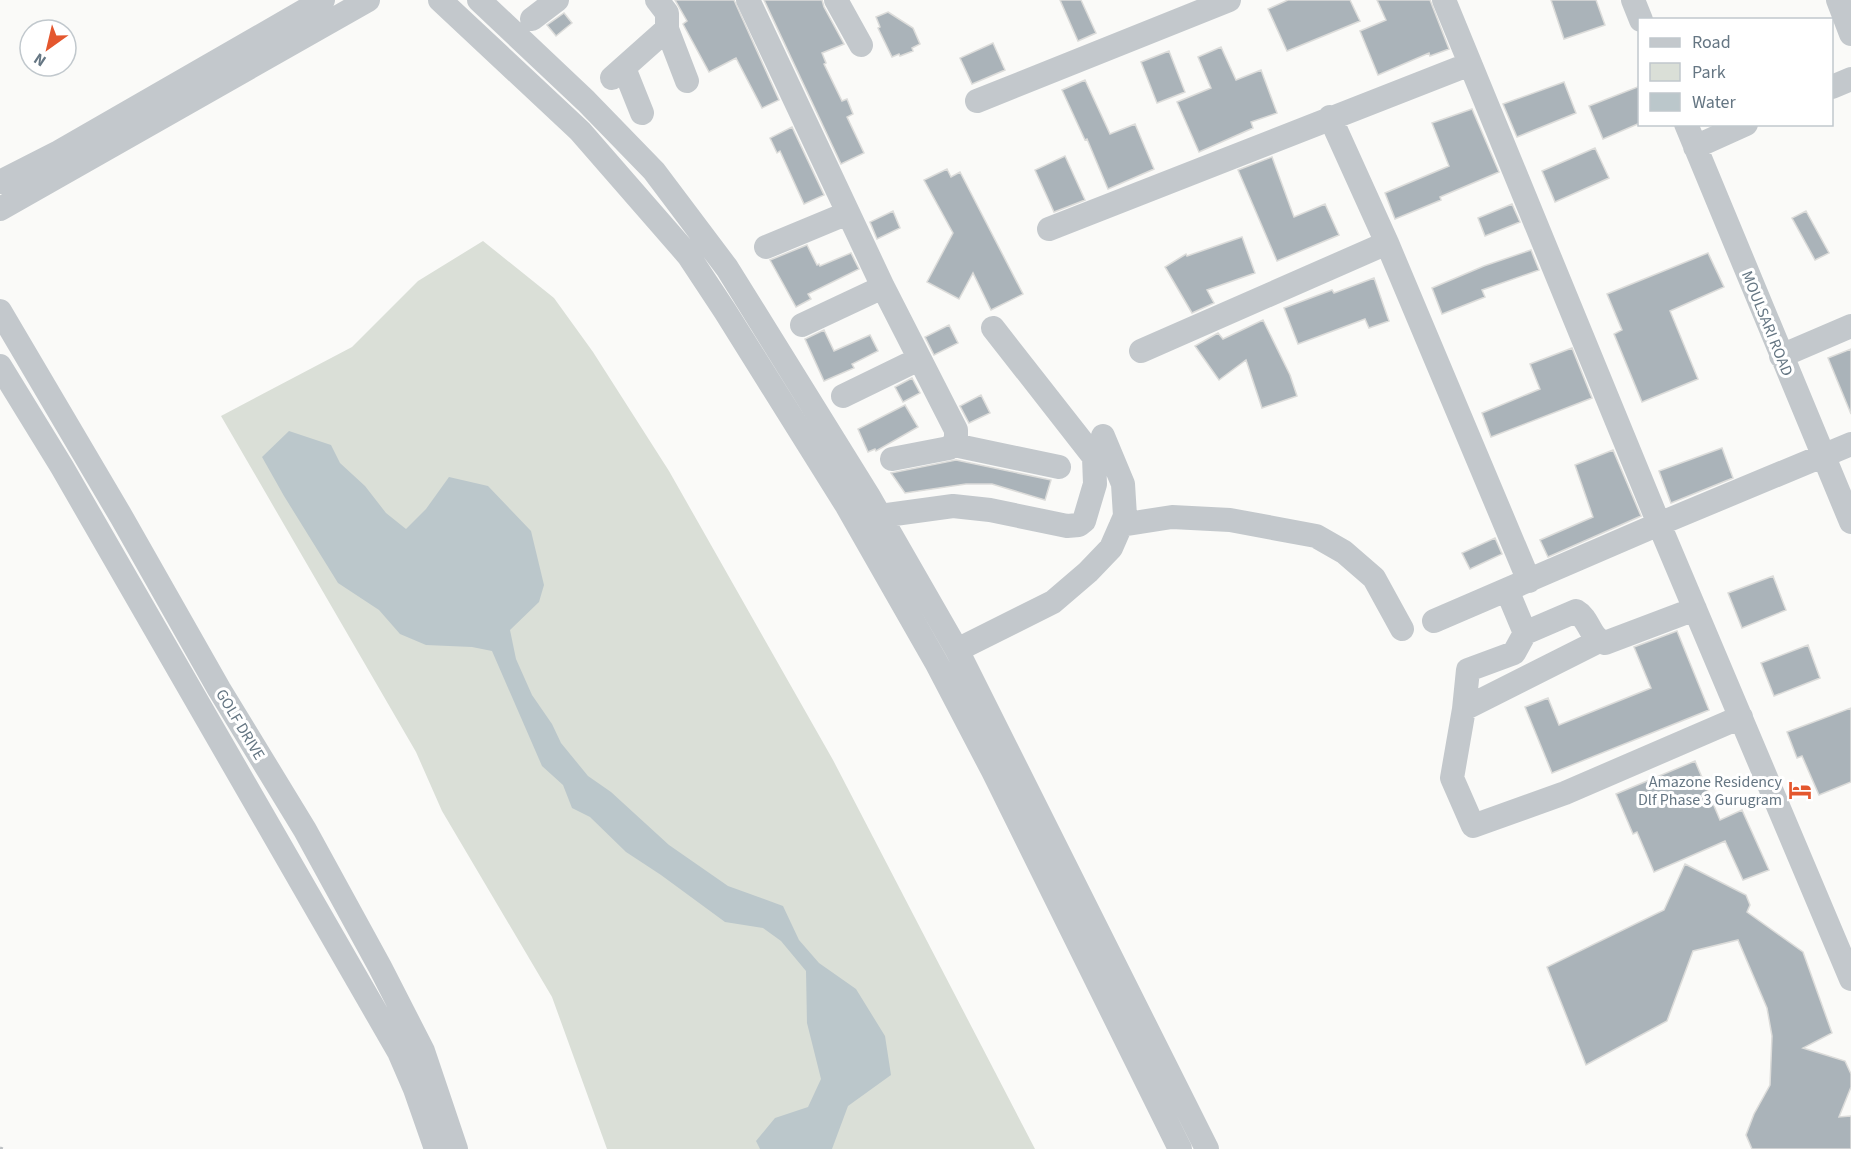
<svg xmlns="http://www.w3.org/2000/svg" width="1851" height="1149" font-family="'Source Sans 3',sans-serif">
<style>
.green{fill:#dadfd7}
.water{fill:#bbc7cb}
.building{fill:#aab3b9;stroke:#dcdcda;stroke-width:1.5}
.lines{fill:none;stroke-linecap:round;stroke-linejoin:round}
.path{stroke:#bbbfc2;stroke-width:3;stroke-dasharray:3 3;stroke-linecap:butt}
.minor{stroke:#c3c8cc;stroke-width:24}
.labels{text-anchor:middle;stroke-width:6;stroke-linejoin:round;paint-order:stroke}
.street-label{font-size:16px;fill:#657683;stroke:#fff}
.poi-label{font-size:16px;fill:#657683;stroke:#fff;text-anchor:end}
</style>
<rect width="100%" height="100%" fill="#fafaf8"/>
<!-- green -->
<path class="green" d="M483,241l71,57 39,54 76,119 164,289 202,389h-428l-55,-152 -110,-186 -26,-59 -195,-336 131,-69 66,-66z"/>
<!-- water -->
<path class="water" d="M289,431l42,14 9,18 25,23 21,27 20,16 20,-20 23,-32 39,9 43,45 13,54 -5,17 -29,28 6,29 16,36 20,29 9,19 27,33 23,16 58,53 59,41 55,20 16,34 20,23 37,26 29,47 6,39 -43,31 -16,43h-72l-4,-8 19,-23 33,-11 13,-28 -14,-56 -1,-52 -25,-30 -18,-13 -38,-6 -64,-47 -35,-23 -36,-35 -18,-9 -9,-23 -21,-19 -50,-115 -20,-4 -46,-2 -26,-11 -21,-24 -41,-27 -54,-87 -22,-39z"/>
<!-- building -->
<path class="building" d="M675,0h59l45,100 -17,8 -26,-50 -27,14 -26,-48 4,-3z
M764,0h58l2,7 20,37 -22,9 4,10 -2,1 18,37 5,-2 6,15 -6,3 17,36 -23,11z
M1060,0h21l15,33 -18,8z
M1288,0h62l10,21 -73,30 -19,-42z
M1377,0h53l19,49 -19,7 -1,-3 -51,22 -18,-44 26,-11z
M1551,0h45l9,25 -41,14z
M888,12l25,16 7,16 -8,4 1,3 -13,5 -1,-2 -7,3 -14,-29 2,-1 -4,-10z
M564,13l8,10 -16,13 -9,-11z
M993,43l12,27 -33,14 -12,-26z
M1221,47l15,33 25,-10 16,43 -26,9 2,6 -54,24 -22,-50 34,-14 -13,-31z
M1169,51l16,41 -28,11 -16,-41z
M1085,80l25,54 25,-10 19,45 -46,20 -21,-50 -2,1 -23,-50z
M1564,82l12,31 -59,24 -14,-33z
M1640,86v37l-37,16 -14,-33z
M1472,109l27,63 -59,25 1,3 -46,19 -10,-26 64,-27 -17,-43z
M792,127l32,68 -20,9 -24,-53 -3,2 -7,-15z
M1595,148l14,30 -54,24 -13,-31z
M1065,156l20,44 -31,12 -19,-42z
M1272,157l22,60 31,-13 14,31 -62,26 -39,-91z
M947,169l4,8 9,-5 63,122 -32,16 -18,-37 -14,26 -32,-17 26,-49 -29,-53z
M1512,204l8,18 -35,14 -7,-18z
M893,211l7,17 -23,11 -7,-17z
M1806,211l23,42 -14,7 -23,-42z
M1242,237l13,36 -48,17 7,13 -22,10 -27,-46 21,-13 1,2z
M807,245l10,20 2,-1 1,2 31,-13 8,16 -51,25 3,5 -15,8 -26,-47z
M1531,250l8,20 -57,20 3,7 -43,17 -10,-26 52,-22z
M1708,253l16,34 -54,24 28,68 -56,23 -28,-68 8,-4 -15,-36z
M1374,278l15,43 -20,7 -4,-9 -67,25 -14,-36 48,-18 2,3z
M1263,320l27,55 7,21 -35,12 -16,-48 -27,20 -24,-34 23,-13 5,6z
M949,325l9,18 -24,12 -9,-18z
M824,330l10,21 36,-16 8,16 -26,13 2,4 -30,13 -19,-42z
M1572,348l20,50 -101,39 -9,-24 58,-24 -10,-25z
M1851,349v65l-23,-56z
M912,378l8,15 -17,9 -8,-15z
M981,395l9,18 -21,10 -9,-17z
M905,405l13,22 -42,24 -1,-2 -7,3 -10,-23z
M1722,448l11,30 -62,25 -12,-32z
M1613,450l28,66 -93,41 -8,-17 53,-23 -18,-52z
M956,460l95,20 -6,20 -53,-16h-26l-61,9 -14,-20z
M1495,538l7,16 -32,15 -8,-16z
M1773,576l13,34 -44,18 -14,-35z
M1677,631l32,79 -157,63 -27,-66 23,-9 11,27 92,-37 -17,-41z
M1808,645l12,33 -46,18 -13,-33z
M1851,708v74l-32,13 -17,-39 -5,2 -10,-26z
M1695,761l25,59 22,-10 27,60 -26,10 -18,-39 -71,31 -17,-40 -4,2 -17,-40z
M1685,864l61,31 4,10 -3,7 56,40 29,81 -29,15 42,13 6,13v13l-12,30 12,-1v33h-99l-6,-14 8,-21 16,-29 2,-49 -5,-28 -29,-68 -45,11 -26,70 -81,44 -39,-98 117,-57z"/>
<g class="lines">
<!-- path -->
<path class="path" d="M0,1148l3,1"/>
<!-- minor -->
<path class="minor" d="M440,0l140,131 108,124 37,56 122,195 89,156 57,109 187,378
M479,0l107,101 68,70 73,97 141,227 89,155 250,499
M657,0l10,13v16l20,52
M748,0l135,287 73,143v11l-7,7 -57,11
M836,0l25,45
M1444,0l215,524 192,455
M1633,0l8,20
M1838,0l13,34
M532,19l25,-19
M624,68l18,45
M612,78l55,-49
M1832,87l19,-8
M977,101l252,-101
M1330,117l57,126 142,338
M1686,124l165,398
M1695,147l51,-23
M0,182l59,-30 264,-152
M0,209l368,-209
M1049,229l421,-165
M766,247l82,-34
M0,311l122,207 97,171 86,141 75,137 43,84 33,98
M802,325l81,-38
M1141,351l246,-108
M1781,356l70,-30
M0,366l62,101 337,585 16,37 21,60
M843,396l76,-37
M954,445l105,22
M880,516l73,-10 37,4 77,16 12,-1 5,-4 11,-37 -1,-27 -101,-129
M1121,525l51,-8 58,3 86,16 28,16 30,26 28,51
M1507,590l18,43 -11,20 -46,17 -4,39 -12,69 21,48 92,-33 176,-76
M1434,621l225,-97 192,-80
M1525,633l51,-22c14,8 13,27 29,32l90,-34
M957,650l96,-48 35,-30 23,-24 14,-32 -2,-32 -20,-48
M1464,709l135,-68"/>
</g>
<!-- icons -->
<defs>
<g id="hotel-bare" transform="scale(1.8)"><path d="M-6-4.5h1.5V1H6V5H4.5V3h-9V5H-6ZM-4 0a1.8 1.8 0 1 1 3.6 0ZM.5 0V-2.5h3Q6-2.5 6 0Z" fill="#e4572e" stroke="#fff" stroke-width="2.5" paint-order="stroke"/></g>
</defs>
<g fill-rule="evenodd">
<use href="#hotel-bare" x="1800" y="790"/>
</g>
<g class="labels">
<!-- street labels -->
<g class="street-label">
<text transform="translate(1768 323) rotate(68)" y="6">MOULSARI ROAD</text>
<text transform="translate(241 724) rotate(59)" y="6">GOLF DRIVE</text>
</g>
<!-- poi labels -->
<g class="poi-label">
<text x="1782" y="787">Amazone Residency<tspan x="1782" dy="18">Dlf Phase 3 Gurugram</tspan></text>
</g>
</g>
<!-- legend -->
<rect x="1638" y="18" width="195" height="108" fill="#ffffff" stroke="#c1c8cd" stroke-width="1.5"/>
<rect x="1650" y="38" width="30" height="9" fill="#c3c8cc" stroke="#c1c8cd" stroke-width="1.5"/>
<text x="1692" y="48" font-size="18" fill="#657683">Road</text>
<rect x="1650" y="63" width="30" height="18" fill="#dadfd7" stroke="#c1c8cd" stroke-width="1.5"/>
<text x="1692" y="78" font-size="18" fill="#657683">Park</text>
<rect x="1650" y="93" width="30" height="18" fill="#bbc7cb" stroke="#c1c8cd" stroke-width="1.5"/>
<text x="1692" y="108" font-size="18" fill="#657683">Water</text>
<!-- north arrow -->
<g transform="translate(48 48) rotate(214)"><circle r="28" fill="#ffffff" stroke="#c1c8cd" stroke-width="1.5"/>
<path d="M0-4.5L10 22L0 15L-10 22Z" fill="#e4572e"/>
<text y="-9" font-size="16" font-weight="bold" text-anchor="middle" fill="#657683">N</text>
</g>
</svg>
